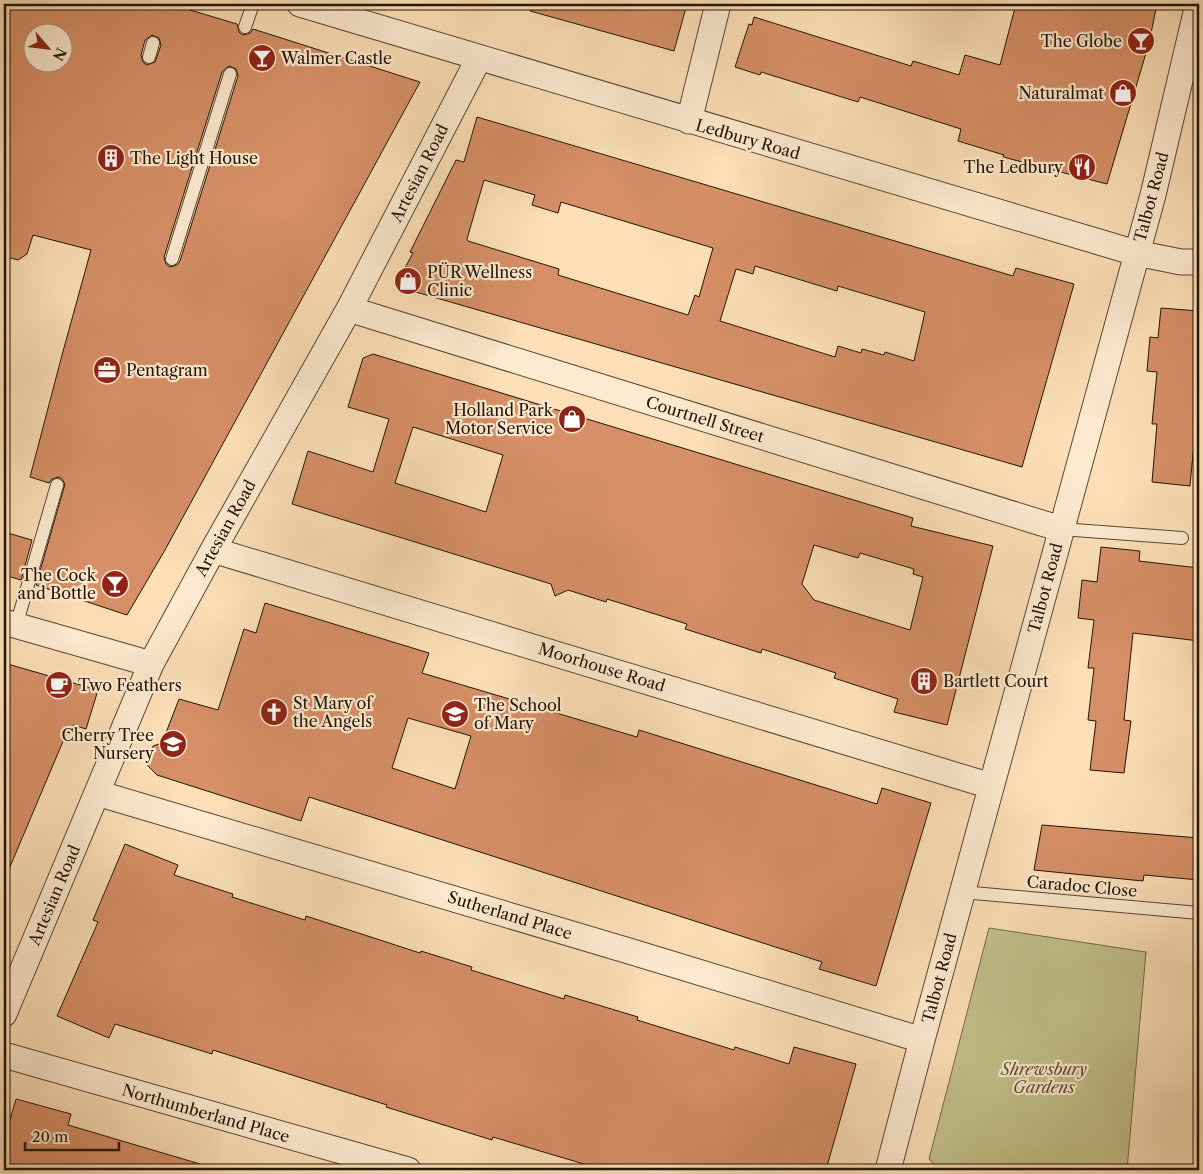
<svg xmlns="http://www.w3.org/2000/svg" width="1203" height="1174" font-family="'Libre Caslon Text',serif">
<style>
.green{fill:#c3c18b;stroke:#736a48}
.building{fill:#d68f66;stroke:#231405;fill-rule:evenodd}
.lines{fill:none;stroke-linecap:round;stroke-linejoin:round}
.lane-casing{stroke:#594732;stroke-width:14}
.street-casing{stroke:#594732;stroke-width:27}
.lane{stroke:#fdead0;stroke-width:12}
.street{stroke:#fdead0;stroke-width:25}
.labels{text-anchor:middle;stroke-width:4.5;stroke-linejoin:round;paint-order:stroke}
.poi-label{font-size:16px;fill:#231405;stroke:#fdead0;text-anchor:start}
.street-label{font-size:16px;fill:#231405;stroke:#fdead0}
.park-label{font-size:16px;font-style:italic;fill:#5b5134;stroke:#fdead0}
</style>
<rect width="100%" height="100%" fill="#fcdfb7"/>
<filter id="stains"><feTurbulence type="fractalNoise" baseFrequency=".004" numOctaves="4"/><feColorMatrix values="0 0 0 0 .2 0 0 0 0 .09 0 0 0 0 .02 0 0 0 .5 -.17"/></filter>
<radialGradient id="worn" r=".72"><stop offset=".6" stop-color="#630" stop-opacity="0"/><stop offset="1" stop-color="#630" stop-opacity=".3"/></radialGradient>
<!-- green -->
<path class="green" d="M989,928l157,24 -19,218h-188l-10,-11z"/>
<!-- building -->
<path class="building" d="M4,4h166l67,20 2,8 4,3 7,-2 3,-4 167,53 -255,468 -38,65 -91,-30 29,-101 -3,-5 -3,-2 -7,2 -3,4 -19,-6 32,-122 29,-105 -58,-15 -6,19 -9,6 -14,-4zM32,32h30v30h-30zM152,35l7,3 2,7 -6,17 -8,3 -4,-3 -2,-7 4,-15zM229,66l7,3 2,7 -58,185 -3,4 -7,2 -4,-3 -2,-7 58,-185z
M531,4h156l-13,47 -144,-40z
M1016,4h141l-8,39 -42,141 -104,-27 1,-2 -46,-14 3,-12 -101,-32 -2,5 -97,-30 -1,3 -25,-8 14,-43 3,1 2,-8 157,49 2,-5 46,14 6,-20 35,10z
M477,117l536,159 3,-8 58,16 -52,183 -627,-181 18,-33 -3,-1 46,-92 8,2zM484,180l51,15 -3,10 26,8 3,-11 152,46 -14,49 -4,-2 -7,20 -130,-40 1,-6 -91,-28 -1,-2zM755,266l82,25 1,-5 87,26 -11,49 -29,-9 -1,3 -22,-6 -1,4 -23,-7 -3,11 -115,-36 16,-52 17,5z
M1161,308l38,3v79l-9,96 -38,-4 5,-58h-5l5,-52 -10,-1 3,-34 8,1z
M373,354l540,164 -2,8 82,20 -46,179 -53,-13 4,-13 -64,-21 2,-5 -74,-24 -1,4 -76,-24 2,-5 -80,-25 -1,3 -38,-12 -13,6 -4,-12 -259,-80 16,-53 65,21 16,-53 -41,-12 15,-49zM413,427l90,28 -17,57 -91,-29zM814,545l44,13 2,-5 54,16 -1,5 10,3 -13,53 -96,-30 -12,-16z
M4,532l28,8 -11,40 -17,-5z
M1101,547l39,4 -1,10 60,7v73l-66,-8 -9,87 7,1 -7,52 -34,-3 6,-49 -8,-1 6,-52h-6l6,-48 -16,-2 4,-38 15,2z
M265,603l164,50 -7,20 215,64 2,-7 238,74 5,-16 49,15 -55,183 -57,-17 3,-7 -513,-165 -8,24 -144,-46 -11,-11 7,-18 9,-3 17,-44 39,11 26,-81 12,4zM408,718l63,18 -16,53 -63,-21z
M4,663l94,27 -12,39 -13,-4 -3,8 -3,-1 -63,149z
M1042,825l157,13v42l-55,-5 -1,6 -109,-11z
M125,844l53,21 -4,10 59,19 -1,3 73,23 1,-4 114,37 1,-2 51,16 -1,3 93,29 1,-4 73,22 -1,3 97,30 1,-3 54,17 5,-17 62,17 -30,106h-222l-111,-33 -1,3 -106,-33 1,-2 -174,-55 -1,4 -97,-30 -6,14 -52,-22 41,-94 -5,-2z
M16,1099l55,15 -3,11 132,39 -1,6h-195v-29z"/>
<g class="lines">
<!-- lane casing -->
<g class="lane-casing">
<path id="lane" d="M245,27l8,-23
M149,57l4,-14
M1182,72l17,4
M172,259l58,-185
M1061,529l121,9
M16,626l41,-141
M962,892l237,21"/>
</g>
<!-- street casing -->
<g class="street-casing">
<path id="street" d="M300,4l836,249 45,9h18
M689,121l29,-117
M349,309l712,220
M213,550l778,236
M4,622l147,42
M97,793l532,158 293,89
M4,1014l147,-350 62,-114 136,-241 130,-251
M4,1055l404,115
M888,1170l34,-130 231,-845 45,-191"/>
</g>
<!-- lane -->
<use href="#lane" class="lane"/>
<!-- street -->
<use href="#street" class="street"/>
</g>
<!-- icons -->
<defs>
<g id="bar-disc" transform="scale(1.4375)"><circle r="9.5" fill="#8f2418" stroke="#fdead0"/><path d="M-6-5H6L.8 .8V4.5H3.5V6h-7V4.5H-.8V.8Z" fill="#fff"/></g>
<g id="shop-disc" transform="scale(1.4375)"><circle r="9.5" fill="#8f2418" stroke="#fdead0"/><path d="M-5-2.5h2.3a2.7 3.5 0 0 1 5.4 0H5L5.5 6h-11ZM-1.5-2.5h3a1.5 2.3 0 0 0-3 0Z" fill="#fff"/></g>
<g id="building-disc" transform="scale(1.4375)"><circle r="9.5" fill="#8f2418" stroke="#fdead0"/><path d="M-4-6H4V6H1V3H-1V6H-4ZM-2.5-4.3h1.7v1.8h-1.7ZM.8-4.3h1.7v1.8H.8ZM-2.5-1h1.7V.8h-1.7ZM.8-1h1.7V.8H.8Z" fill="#fff"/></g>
<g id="restaurant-disc" transform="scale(1.4375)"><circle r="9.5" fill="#8f2418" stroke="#fdead0"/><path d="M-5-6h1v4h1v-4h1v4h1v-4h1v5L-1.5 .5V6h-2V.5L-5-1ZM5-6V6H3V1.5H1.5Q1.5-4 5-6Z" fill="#fff"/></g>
<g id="office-disc" transform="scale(1.4375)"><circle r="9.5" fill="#8f2418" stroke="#fdead0"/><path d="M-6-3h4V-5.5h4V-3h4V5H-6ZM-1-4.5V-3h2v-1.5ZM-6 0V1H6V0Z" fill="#fff"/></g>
<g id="cafe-disc" transform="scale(1.4375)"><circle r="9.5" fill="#8f2418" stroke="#fdead0"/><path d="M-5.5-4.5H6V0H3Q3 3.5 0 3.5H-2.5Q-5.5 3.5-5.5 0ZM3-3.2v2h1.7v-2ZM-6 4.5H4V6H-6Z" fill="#fff"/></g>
<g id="church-disc" transform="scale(1.4375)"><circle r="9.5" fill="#8f2418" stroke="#fdead0"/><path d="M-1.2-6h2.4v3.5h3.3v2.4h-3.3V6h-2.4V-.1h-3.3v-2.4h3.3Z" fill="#fff"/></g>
<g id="school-disc" transform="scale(1.4375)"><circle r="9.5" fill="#8f2418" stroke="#fdead0"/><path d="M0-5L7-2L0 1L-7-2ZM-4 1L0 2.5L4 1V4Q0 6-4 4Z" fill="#fff"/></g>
</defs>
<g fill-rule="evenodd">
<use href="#bar-disc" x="1141" y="41"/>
<use href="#bar-disc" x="262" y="58"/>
<use href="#shop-disc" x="1123" y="93"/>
<use href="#building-disc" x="111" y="158"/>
<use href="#restaurant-disc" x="1082" y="167"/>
<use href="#shop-disc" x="408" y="281"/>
<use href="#office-disc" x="107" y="370"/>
<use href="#shop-disc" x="572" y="419"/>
<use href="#bar-disc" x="115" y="584"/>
<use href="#building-disc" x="924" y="681"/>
<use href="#cafe-disc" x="59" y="685"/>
<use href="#church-disc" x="274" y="712"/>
<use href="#school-disc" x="455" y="714"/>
<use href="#school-disc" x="173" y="744"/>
</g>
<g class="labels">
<!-- poi labels -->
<g class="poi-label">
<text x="1122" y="47" text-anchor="end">The Globe</text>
<text x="281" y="64">Walmer Castle</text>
<text x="1104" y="99" text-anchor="end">Naturalmat</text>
<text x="130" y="164">The Light House</text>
<text x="1063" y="173" text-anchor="end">The Ledbury</text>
<text x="427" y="278">PÜR Wellness<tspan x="427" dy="18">Clinic</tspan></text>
<text x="126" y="376">Pentagram</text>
<text x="553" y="416" text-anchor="end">Holland Park<tspan x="553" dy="18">Motor Service</tspan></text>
<text x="96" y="581" text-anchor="end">The Cock<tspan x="96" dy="18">and Bottle</tspan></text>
<text x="943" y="687">Bartlett Court</text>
<text x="78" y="691">Two Feathers</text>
<text x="293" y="709">St Mary of<tspan x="293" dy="18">the Angels</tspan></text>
<text x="474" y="711">The School<tspan x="474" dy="18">of Mary</tspan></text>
<text x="154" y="741" text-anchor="end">Cherry Tree<tspan x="154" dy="18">Nursery</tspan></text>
</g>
<!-- street labels -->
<g class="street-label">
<text transform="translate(748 139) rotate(16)" y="6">Ledbury Road</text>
<text transform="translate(419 173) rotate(-63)" y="6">Artesian Road</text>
<text transform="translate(1151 197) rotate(-75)" y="6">Talbot Road</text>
<text transform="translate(705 419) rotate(17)" y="6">Courtnell Street</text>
<text transform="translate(225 528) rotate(-61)" y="6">Artesian Road</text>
<text transform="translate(1045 588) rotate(-75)" y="6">Talbot Road</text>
<text transform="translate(602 667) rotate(17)" y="6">Moorhouse Road</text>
<text transform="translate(1082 886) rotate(5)" y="6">Caradoc Close</text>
<text transform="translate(54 895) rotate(-67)" y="6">Artesian Road</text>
<text transform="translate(510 915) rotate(17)" y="6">Sutherland Place</text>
<text transform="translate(939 978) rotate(-75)" y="6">Talbot Road</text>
<text transform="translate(206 1113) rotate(16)" y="6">Northumberland Place</text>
</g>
<!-- park labels -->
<g class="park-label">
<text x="1044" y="1075">Shrewsbury<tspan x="1044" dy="18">Gardens</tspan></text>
</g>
</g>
<!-- margin -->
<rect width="1203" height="1174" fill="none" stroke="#fcdfb7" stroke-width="20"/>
<rect x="5" y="5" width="1193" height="1164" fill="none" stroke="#231405" stroke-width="2.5"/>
<rect x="10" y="10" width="1183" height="1154" fill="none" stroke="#231405"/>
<!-- north arrow -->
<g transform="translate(48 48) rotate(118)"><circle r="24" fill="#fdead0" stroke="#a6947f"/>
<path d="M0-4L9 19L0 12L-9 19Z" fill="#8f2418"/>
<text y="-8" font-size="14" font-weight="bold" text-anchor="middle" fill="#231405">N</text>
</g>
<!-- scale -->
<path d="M25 1142v8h94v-8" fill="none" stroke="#231405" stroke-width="2.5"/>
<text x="32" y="1142" font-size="15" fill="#231405" stroke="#fdead0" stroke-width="4" paint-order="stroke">20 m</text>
<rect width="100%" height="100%" filter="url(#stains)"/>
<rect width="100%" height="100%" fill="url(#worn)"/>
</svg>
